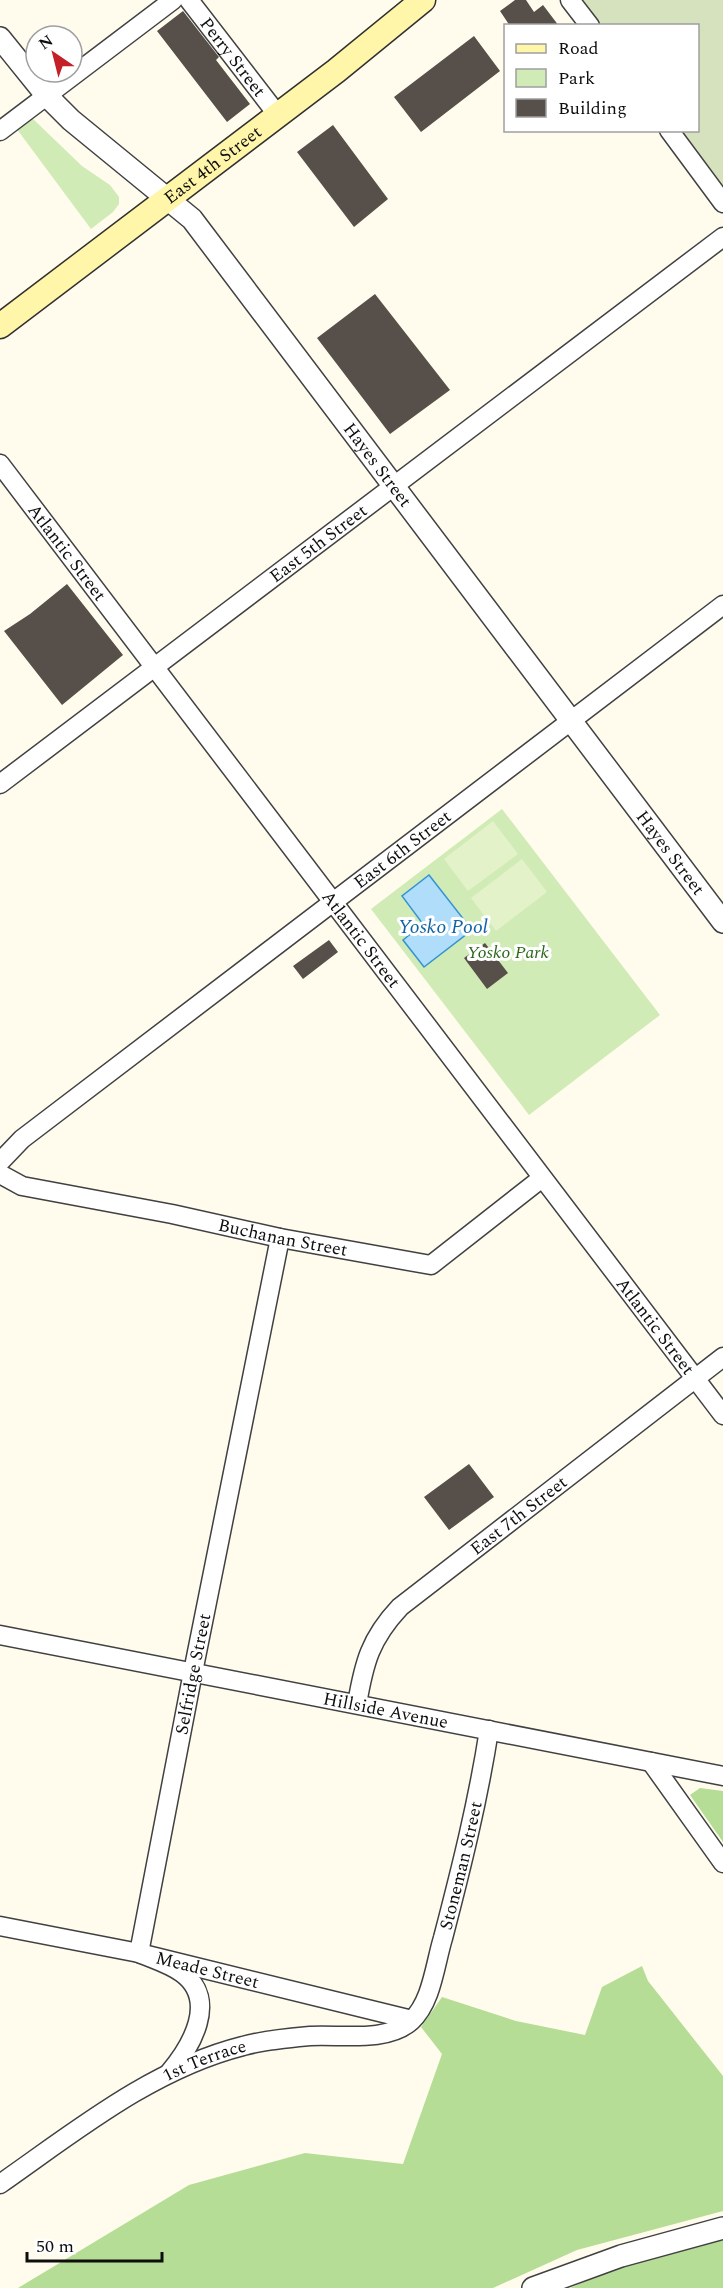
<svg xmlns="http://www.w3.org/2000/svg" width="723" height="2288" font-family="Spectral,serif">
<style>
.green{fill:#d1ebb6}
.forest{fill:#b5dd95}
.cemetery{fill:#d6e2be}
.pitch{fill:#e3f2c8}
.water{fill:#b0ddf9;stroke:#3493d3;stroke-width:1.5}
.building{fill:#574f49}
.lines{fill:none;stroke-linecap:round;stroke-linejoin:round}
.minor-casing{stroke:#414141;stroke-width:21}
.tertiary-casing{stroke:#414141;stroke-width:24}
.secondary-casing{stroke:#303030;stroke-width:27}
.minor{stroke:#fff;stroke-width:18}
.tertiary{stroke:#fff;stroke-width:21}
.secondary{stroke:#fff6a9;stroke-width:24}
.labels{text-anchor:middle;stroke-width:6;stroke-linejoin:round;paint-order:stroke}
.street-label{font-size:18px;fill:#0e0e0e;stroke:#fff}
.park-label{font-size:18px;font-style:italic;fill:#2b681b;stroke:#fff}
.water-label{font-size:20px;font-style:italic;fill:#1164a5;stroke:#fff}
</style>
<rect width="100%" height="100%" fill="#fffcee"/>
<!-- green -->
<path class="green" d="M31,117l51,49 28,19 9,12v7l-6,8 -22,17 -75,-101z
M502,809l158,206 -131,100 -158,-206z"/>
<!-- forest -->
<path class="forest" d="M700,1788l23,3v51l-33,-47z
M642,1966l6,15 75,95v135l-146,39 -84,38h-475l171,-103 116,-32 98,11 39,-110 -21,-27 21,-30 74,24 69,14 17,-48z
M723,2240v48h-153l56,-24z"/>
<!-- cemetery -->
<path class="cemetery" d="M581,0h142v187l-49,-56 24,-1v-104l-101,-1z"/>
<!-- pitch -->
<path class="pitch" d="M493,821l25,33 -50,37 -24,-32z
M522,859l25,33 -51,39 -25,-33z"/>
<!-- water -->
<path class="water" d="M429,875l43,55 -48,37 -21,-27 20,-16 -21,-28z"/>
<!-- building -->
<path class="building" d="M515,0h11l8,12 9,-7 16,21h-49l-10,-15z
M183,11l36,46 -3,3 34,44 -23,18 -70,-91z
M474,36l26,35 -79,61 -27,-35z
M333,125l55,74 -34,28 -57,-75z
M375,294l75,96 -60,44 -73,-96z
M67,584l56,71 -61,50 -58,-74 26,-17z
M329,940l9,12 -35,27 -10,-13z
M485,943l23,30 -21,16 -23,-31z
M469,1464l25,33 -45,33 -25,-33z"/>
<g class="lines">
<!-- minor casing -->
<g class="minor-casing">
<g id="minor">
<path id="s1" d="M189,0l88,114"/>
<path d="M570,0l20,26"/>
<path d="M669,130l54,73"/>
<path d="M0,131l173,-131"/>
<path id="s2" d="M0,464l723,951"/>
<path id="s3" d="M0,784l723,-547"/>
<path id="s4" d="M0,1162l22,-23 701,-534"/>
<path id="s5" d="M0,1174l22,12 150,28 108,24 151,27 111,-87"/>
<path id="s6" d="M0,1635l723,141"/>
<path id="s7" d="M357,1704c7,-41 13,-65 43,-97l323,-250"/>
<path d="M651,1762l72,101"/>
<path id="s8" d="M0,1926l139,27 273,67"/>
<path id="s9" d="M169,2073c22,-26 50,-73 13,-100 -12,-9 -29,-14 -43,-20l54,-281 87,-434"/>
<path id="s10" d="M0,2184c76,-53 152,-115 243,-138 21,-6 45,-8 67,-10 30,-2 77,7 101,-15 21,-19 24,-57 32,-83 18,-69 35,-137 46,-208"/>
</g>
</g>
<!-- tertiary casing -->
<g class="tertiary-casing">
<g id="tertiary">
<path id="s11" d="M0,38l46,57 25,25 121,99 531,703"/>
<path d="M533,2288l88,-32 102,-28"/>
</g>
</g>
<!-- secondary casing -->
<g class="secondary-casing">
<g id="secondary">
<path id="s12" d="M0,326l336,-255 87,-71"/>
</g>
</g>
<!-- minor -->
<use href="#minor" class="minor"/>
<!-- tertiary -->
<use href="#tertiary" class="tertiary"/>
<!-- secondary -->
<use href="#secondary" class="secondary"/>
</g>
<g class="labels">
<!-- street labels -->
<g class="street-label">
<text dy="6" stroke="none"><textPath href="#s1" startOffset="72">Perry Street</textPath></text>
<text dy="6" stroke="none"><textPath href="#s12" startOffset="267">East 4th Street</textPath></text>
<text dy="6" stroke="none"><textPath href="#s11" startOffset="573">Hayes Street</textPath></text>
<text dy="6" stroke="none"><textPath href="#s3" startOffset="399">East 5th Street</textPath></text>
<text dy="6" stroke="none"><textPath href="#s2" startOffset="111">Atlantic Street</textPath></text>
<text dy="6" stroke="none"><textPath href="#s4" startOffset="510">East 6th Street</textPath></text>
<text dy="6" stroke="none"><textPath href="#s11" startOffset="1059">Hayes Street</textPath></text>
<text dy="6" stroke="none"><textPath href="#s2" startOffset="597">Atlantic Street</textPath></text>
<text dy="6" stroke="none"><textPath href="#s5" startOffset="291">Buchanan Street</textPath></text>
<text dy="6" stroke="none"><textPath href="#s2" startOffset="1083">Atlantic Street</textPath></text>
<text dy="6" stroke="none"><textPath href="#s7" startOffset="258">East 7th Street</textPath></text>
<text dy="6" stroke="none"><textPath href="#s9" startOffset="446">Selfridge Street</textPath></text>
<text dy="6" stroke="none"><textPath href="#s6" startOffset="393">Hillside Avenue</textPath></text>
<text dy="6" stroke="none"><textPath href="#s10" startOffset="618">Stoneman Street</textPath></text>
<text dy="6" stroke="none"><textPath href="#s8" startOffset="212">Meade Street</textPath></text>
<text dy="6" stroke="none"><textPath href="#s10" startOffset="240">1st Terrace</textPath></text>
</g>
<!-- park labels -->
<g class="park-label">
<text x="508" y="958">Yosko Park</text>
</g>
<!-- water labels -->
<g class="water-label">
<text x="443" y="933">Yosko Pool</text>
</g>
</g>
<!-- legend -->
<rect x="504" y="24" width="195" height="108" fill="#ffffff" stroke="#9f9f9f" stroke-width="1.5"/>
<rect x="516" y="44" width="30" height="9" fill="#fff6a9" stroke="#9f9f9f" stroke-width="1.5"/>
<text x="558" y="54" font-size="18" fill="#0e0e0e">Road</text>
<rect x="516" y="69" width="30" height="18" fill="#d1ebb6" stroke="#9f9f9f" stroke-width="1.5"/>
<text x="558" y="84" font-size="18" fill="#0e0e0e">Park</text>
<rect x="516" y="99" width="30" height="18" fill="#574f49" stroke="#9f9f9f" stroke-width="1.5"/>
<text x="558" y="114" font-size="18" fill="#0e0e0e">Building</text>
<!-- north arrow -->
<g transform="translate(54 54) rotate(325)"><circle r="28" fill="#ffffff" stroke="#9f9f9f" stroke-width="1.5"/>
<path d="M0-4.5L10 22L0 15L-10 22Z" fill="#c42027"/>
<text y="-9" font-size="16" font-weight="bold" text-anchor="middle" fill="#0e0e0e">N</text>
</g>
<!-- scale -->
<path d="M27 2252v9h135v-9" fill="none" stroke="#0e0e0e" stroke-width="3"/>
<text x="36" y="2252" font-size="18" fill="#0e0e0e" stroke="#ffffff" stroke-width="4.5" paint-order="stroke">50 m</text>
</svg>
